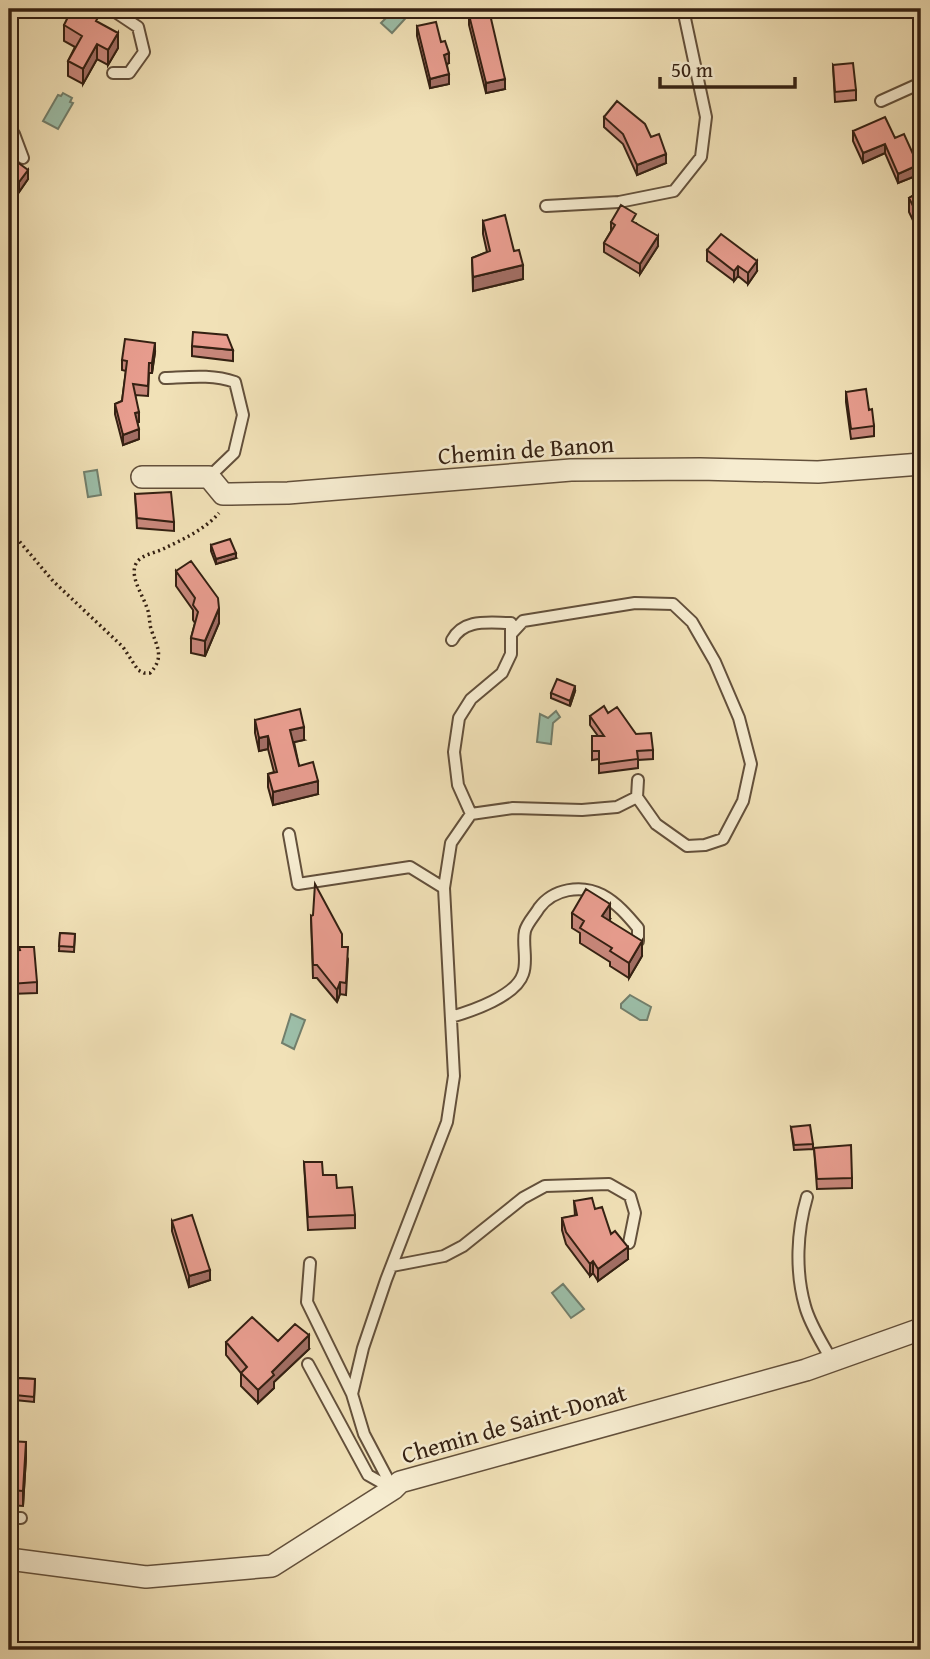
<svg xmlns="http://www.w3.org/2000/svg" width="930" height="1659" font-family="'Gentium Book Plus',serif">
<style>
.water{fill:#9cbea8;stroke:#727f6c;stroke-width:2}
.lines{fill:none;stroke-linecap:round;stroke-linejoin:round}
.service-casing{stroke:#63503b;stroke-width:14}
.minor-casing{stroke:#63503b;stroke-width:24}
.path{stroke:#342012;stroke-width:3.5;stroke-dasharray:2 3.5;stroke-linecap:butt}
.service{stroke:#f6ecd0;stroke-width:10}
.minor{stroke:#f6ecd0;stroke-width:21}
.wall{fill:#c8877b;stroke:#342012;stroke-width:2}
.shaded-wall{fill:#a26e64;stroke:#342012;stroke-width:2}
.building{fill:#e89d8f;stroke:#342012;stroke-width:2}
.labels{text-anchor:middle;stroke-width:5;stroke-linejoin:round;paint-order:stroke}
.street-label{font-size:24px;fill:#342012;stroke:#f6ecd0}
</style>
<rect width="100%" height="100%" fill="#f1e1b7"/>
<filter id="stains"><feTurbulence type="fractalNoise" baseFrequency=".00286" numOctaves="4"/><feColorMatrix values="0 0 0 0 .2 0 0 0 0 .09 0 0 0 0 .02 0 0 0 .5 -.17"/></filter>
<radialGradient id="worn" r=".72"><stop offset=".6" stop-color="#630" stop-opacity="0"/><stop offset="1" stop-color="#630" stop-opacity=".3"/></radialGradient>
<!-- water -->
<path class="water" d="M395,9h19l-22,24 -11,-10z
M63,93l9,5 -2,4 3,1 -15,26 -15,-8 15,-26 3,1z
M97,470l4,25 -13,2 -4,-25z
M556,711l4,6 -7,6 -2,21 -14,-2 3,-28 8,4z
M630,995l21,12 -4,13h-7l-19,-12v-4z
M291,1014l14,6 -11,29 -12,-6z
M563,1284l21,25 -13,9 -19,-25z"/>
<g class="lines">
<!-- service casing -->
<g class="service-casing">
<path id="service" d="M111,9l27,18 6,25 -15,21h-16
M881,101l40,-18
M9,133l5,1 9,24
M546,206l73,-4 55,-11 27,-34 5,-40 -23,-108
M165,378c24,-1 47,-4 70,4l8,33 -9,38 -25,24
M512,633l11,-12 112,-18 38,1 19,18 23,40 24,56 12,46 -8,37 -20,38 -18,6 -18,1 -31,-22 -19,-27
M452,640c12,-22 37,-17 59,-17v31l-9,19 -31,26 -12,19 -5,34 4,33 13,29
M289,834l9,50 112,-17 34,21 10,188 -7,46 -61,158 -23,68 -11,46 12,40 29,55
M444,888l7,-45 20,-29 42,-6 69,2 35,-3 20,-10 1,-17
M451,1017c21,-6 65,-21 72,-43 5,-13 -1,-30 2,-43 2,-8 10,-16 14,-23 14,-19 42,-24 63,-13 15,8 26,21 36,33v13
M807,1197c-10,34 -12,74 -2,109 5,19 18,38 27,55
M310,1263l-3,39 45,92
M392,1266l52,-10 19,-10 60,-48 22,-12 64,-2 21,12 5,17 -6,30
M308,1364l60,111 23,13
M9,1518h12"/>
</g>
<!-- minor casing -->
<g class="minor-casing">
<path id="minor" d="M142,477h67l14,17h8l57,-1 283,-23 129,-1 118,3 103,-8
M9,1559l137,18 126,-11 121,-77 7,-7 406,-112 115,-41"/>
</g>
<!-- path -->
<path class="path" d="M9,529l44,52 70,66 15,23 6,3h6c15,-16 7,-26 1,-44 -2,-7 -1,-14 -4,-21 -4,-13 -19,-33 -10,-46 6,-8 19,-9 28,-14 19,-9 40,-19 54,-35"/>
<!-- service -->
<use href="#service" class="service"/>
<!-- minor -->
<use href="#minor" class="minor"/>
</g>
<!-- wall -->
<path class="wall" d="M469,15l36,74 -19,4 -17,-68z
M100,24l18,24 -10,17 -11,-6 -14,25 -15,-8v-15l7,-14 -11,-6v-16z
M417,26l24,16 8,21 -2,1 2,20 -19,4 -13,-52z
M833,65l23,25v10l-21,2z
M604,117l47,20 15,26 -29,12 -14,-31 -19,-17z
M853,131l42,7 23,37 -20,8 -13,-30 -22,10 -10,-22z
M9,149v7l19,23 -9,13 -10,-7v1z
M921,191v40l-2,2 -10,-21v-14z
M483,221l31,30 9,28 -50,12 -1,-33 15,-6 -4,-18z
M611,222l25,1 22,23 -18,28 -36,-22v-9l7,-12z
M921,249v18l-1,-3v-14z
M707,250l50,21 -9,13 -10,-8 -4,5 -27,-20z
M192,346l41,4v11l-41,-5z
M155,352l-3,21h-3l-1,23 -13,-1 4,27 -2,1 2,16 -16,6 -8,-31v-10l7,-3 4,-30 -4,-1v-10z
M846,392l23,18 5,16v10l-23,3 -5,-37z
M135,494l39,28v9l-37,-3z
M211,545l25,13 -20,6 -5,-13z
M176,571l43,52 -14,33 -14,-3v-15l4,-15 -2,-3v-10l-17,-24z
M575,691l-5,15 -19,-8v-5z
M608,713l28,21 17,16v9l-15,1v8l-39,5v-14l-7,1v-24h6l-8,-11v-9z
M255,720l49,20 -10,2 5,24 19,28 -45,11 -5,-18v-13l6,-2 -6,-23 -9,2 -4,-18z
M572,913l38,6 -1,1 33,36 -13,22 -19,-12v-4l-30,-19v-10l-8,-5z
M311,916l31,31 6,12 -2,36 -6,-1 -3,8 -20,-24h-4z
M60,933l15,1 -1,18 -15,-1z
M9,951l28,31v11l-27,1z
M791,1127l22,17v5l-19,1z
M814,1148l38,30v10l-35,1z
M304,1162l33,26 18,27v13l-47,2z
M574,1201l21,8 33,50 -30,22 -5,-8 -3,3 -24,-32 -4,-14v-12l13,-2z
M172,1221l38,59 -21,7 -17,-56z
M278,1341l31,8 -35,33v6l-16,15 -17,-17v-13l-15,-18v-13z
M17,1378l18,1 -1,23 -19,-2z
M9,1441l17,16 -3,49 -14,-1z"/>
<!-- shaded-wall -->
<path class="shaded-wall" d="M118,33v15l-10,17v-15z
M97,44v15l-14,25v-15z
M449,53v10l-5,2v-10z
M449,74v10l-19,4v-9z
M505,79v10l-19,4v-10z
M885,144v9l-22,10v-10z
M666,154v9l-29,12v-10z
M918,165v10l-20,8v-9z
M28,170v9l-9,13v-10z
M921,217v14l-2,2v-15z
M658,236v10l-18,28v-10z
M757,261v10l-9,13v-11z
M523,265v14l-50,12v-14z
M738,266v10l-4,5v-10z
M155,343v9l-3,21v-10z
M139,412v10l-4,1v-10z
M139,429v10l-16,6v-10z
M236,553v5l-20,6v-5z
M219,608v15l-14,33v-15z
M575,686v5l-5,15v-5z
M304,727v13l-14,3v-13z
M268,736v13l-9,2v-13z
M318,781v13l-45,11v-13z
M610,904v15l-8,12v-15z
M642,941v15l-13,22v-15z
M340,982v12l-3,8v-12z
M628,1247v12l-30,22v-12z
M593,1261v12l-3,3v-12z
M210,1270v10l-21,7v-11z
M309,1335v14l-35,33v6l-16,15v-13l14,-18z
M26,1442v15l-3,49v-15z"/>
<!-- building -->
<path class="building" d="M72,9h19l9,5 -4,7 22,12 -10,17 -11,-6 -14,25 -15,-8 14,-25 -18,-11z
M489,10l16,69 -19,4 -17,-68z
M436,22l5,20 4,-1 4,12 -5,2 5,19 -19,5 -13,-53z
M853,63l3,27 -21,2 -2,-27z
M617,101l28,23 6,13 8,-3 7,20 -29,11 -14,-31 -19,-17z
M885,117l10,21 9,-4 14,31 -20,9 -13,-30 -22,9 -10,-22z
M9,156l19,14 -9,12 -10,-7v1z
M921,191v26l-2,1 -10,-20z
M621,205l15,9 -4,7 26,15 -18,28 -36,-21 11,-18 -4,-3z
M505,215l9,36 5,-1 4,15 -50,12 -1,-19 18,-7 -7,-30z
M721,234l36,27 -9,12 -10,-7 -4,5 -27,-21z
M193,332l34,3 6,15 -41,-4z
M125,339l30,4 -3,20h-3l-1,23 -15,-2 6,28 -4,1 4,16 -16,6 -8,-31 7,-3 5,-40 -5,-1z
M866,389l3,21 3,-1 2,17 -23,3 -5,-37z
M171,492l3,30 -37,-4 -2,-24z
M230,539l6,14 -20,6 -5,-14z
M191,561l27,37 1,10 -14,33 -14,-3 7,-26 -5,-7 2,-7 -19,-27z
M557,679l18,7 -5,15 -19,-8z
M604,706l4,7 9,-6 19,27 15,-1 2,17 -16,1 1,8 -39,5v-13h-7v-15h12l-14,-20z
M300,709l4,18 -14,3 9,36 14,-4 5,19 -45,11 -5,-18 9,-2 -9,-36 -9,2 -4,-18z
M315,884l27,50v13h6l-2,36 -6,-1 -3,8 -20,-25h-4l-2,-49 2,-1z
M586,889l24,15 -8,12 40,25 -13,22 -19,-12 2,-3 -32,-20 4,-7 -12,-8z
M60,933l15,1 -1,13 -15,-1z
M19,947h15l3,35 -27,2 -1,-33 11,-1z
M810,1125l3,19 -19,1 -3,-18z
M851,1145l1,33 -35,1 -3,-31z
M304,1162h18l1,13h13l1,13 15,-1 3,28 -47,2z
M592,1198l3,11 7,-2 9,27 4,-3 13,16 -30,22 -5,-8 -3,3 -24,-32 -4,-14 15,-3 -3,-14z
M192,1215l18,55 -21,6 -17,-55z
M252,1317l26,24 17,-17 14,11 -37,37 2,3 -16,15 -17,-17 6,-6 -21,-25z
M17,1378l18,1 -1,18 -19,-2z
M9,1441l17,1 -3,49 -14,-1z"/>
<g class="labels">
<!-- street labels -->
<g class="street-label">
<text transform="translate(526 450) rotate(-4)" y="8">Chemin de Banon</text>
<text transform="translate(514 1424) rotate(-16)" y="8">Chemin de Saint-Donat</text>
</g>
</g>
<!-- margin -->
<rect width="930" height="1659" fill="none" stroke="#f1e1b7" stroke-width="35"/>
<rect x="10" y="10" width="909" height="1638" fill="none" stroke="#342012" stroke-width="3.5"/>
<rect x="18" y="18" width="895" height="1624" fill="none" stroke="#342012" stroke-width="2"/>
<!-- scale -->
<path d="M660 77v10h135v-10" fill="none" stroke="#342012" stroke-width="3.5"/>
<text x="671" y="77" font-size="21" fill="#342012" stroke="#f6ecd0" stroke-width="5" paint-order="stroke">50 m</text>
<rect width="100%" height="100%" filter="url(#stains)"/>
<rect width="100%" height="100%" fill="url(#worn)"/>
</svg>
